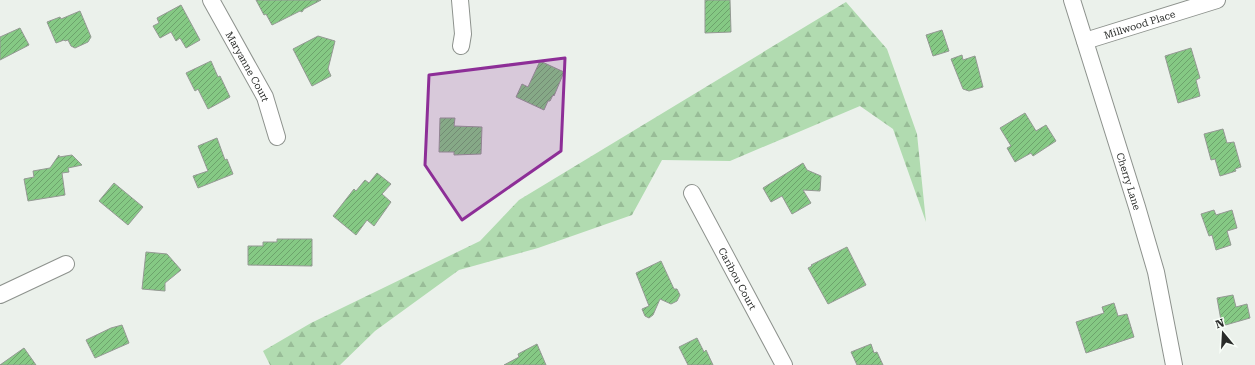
<svg xmlns="http://www.w3.org/2000/svg" width="1255" height="365" font-family="'Roboto Serif',serif">
<style>
.forest{fill:url(#forest-firs)}
.building{fill:url(#building-hatch);stroke:#949993}
.lines{fill:none;stroke-linecap:round;stroke-linejoin:round}
.minor-casing{stroke:#8d928d;stroke-width:18}
.minor{stroke:#fff;stroke-width:16}
.marked{fill:#8d2e97;fill-opacity:0.2;stroke:#8d2e97;stroke-width:3;stroke-linejoin:round}
.labels{text-anchor:middle;stroke-width:3;stroke-linejoin:round;paint-order:stroke}
.street-label{font-size:10px;fill:#292b29;stroke:#f8fef8}
</style>
<defs>
<pattern id="forest-firs" width="22" height="20" patternUnits="userSpaceOnUse"><rect width="22" height="20" fill="#b1dbb0"/><path d="M5 1l3.5 6h-7zM16 11l3.5 6h-7z" fill="#98bc97"/></pattern>
<pattern id="building-hatch" width="6" height="6" patternUnits="userSpaceOnUse"><rect width="6" height="6" fill="#85c984"/><path d="M-1 1l2-2M0 6l6-6M5 7l2-2" fill="none" stroke="#6da36c"/></pattern>
</defs>
<rect width="100%" height="100%" fill="#ebf1eb"/>
<!-- forest -->
<path class="forest" d="M846,2l41,47 30,85 9,88 -33,-93 -33,-23 -130,55 -68,-1 -30,55 -94,33 -79,22 -84,61 -35,34h-70l-7,-14 48,-28 169,-82 39,-41z"/>
<!-- building -->
<path class="building" d="M256,0h65l-17,9 -2,3 -2,-1 -28,14 -6,-11 -2,1z
M705,0h25l1,32 -26,1z
M181,5l19,35 -14,8 -6,-10 -4,3 -5,-9 -11,6 -7,-12 6,-3 -2,-5z
M80,11l11,26 -3,5 -13,6 -4,-2 -3,-6 -3,1 -1,-1 -8,3 -9,-21 13,-5 1,2z
M20,28l9,17 -29,15v-23z
M942,30l7,21 -16,5 -7,-21z
M318,36l17,5 -7,28 3,7 -19,10 -19,-37z
M1191,48l9,30 -4,2 4,16 -22,7 -13,-47z
M962,55l1,5 12,-4 8,31 -14,4 -6,-2 -12,-30z
M211,61l7,16 2,-1 10,21 -22,12 -10,-20 -3,2 -9,-18z
M540,61l24,11 -10,24 -1,-1 -3,6h-2l-4,9 -28,-13 6,-13 6,3z
M1025,113l11,18 10,-6 10,16 -23,15 -2,-3 -16,9 -8,-14 4,-2 -11,-18z
M440,118h15l-1,8 28,1 -1,27 -27,1v-3h-15z
M1223,129l4,14 7,-1 7,25 -6,2 1,2 -16,5 -5,-17 -4,1 -7,-26z
M217,138l8,22 2,-1 6,15 -35,14 -5,-12 15,-5 -10,-25z
M59,155v2l13,-2 10,10 -14,3 1,4 -7,1 3,22 -37,6 -4,-22 10,-2 -1,-6 17,-3z
M803,163l4,7 14,6 -1,15 -17,-1 8,13 -19,11 -10,-18 -11,6 -8,-14z
M377,173l14,11 -9,10 9,8 -17,24 -7,-6 -11,15 -23,-19 21,-27 2,2 9,-11 4,3z
M114,183l29,24 -15,18 -29,-24z
M1214,210l2,5 16,-5 5,18 -10,3 4,14 -15,5 -4,-15 -3,1 -8,-22z
M277,239h35v27l-64,-1v-19h15v-4h14z
M847,247l19,38 -38,19 -20,-36 4,-2 -1,-1z
M146,252l21,2 14,16 -16,13v8l-23,-2z
M661,261l13,28h3l3,6 -3,6 -6,3 -11,-5 -7,16 -4,3 -4,-2 -3,-7 7,-3 -13,-33z
M1233,295l3,12 11,-3 3,14 -28,8 -5,-28z
M1114,303l4,13 9,-2 7,23 -48,16 -10,-31 28,-9 -2,-6z
M122,325l7,18 -34,15 -9,-18 25,-12z
M697,338l7,14 2,-2 7,15h-25l-9,-18z
M537,344l9,21h-42l15,-8 -1,-3z
M871,344l3,9 3,-1 6,13h-26l-6,-13z
M24,348l12,17h-36z"/>
<g class="lines">
<!-- minor casing -->
<g class="minor-casing">
<g id="minor">
<path id="s1" d="M211,0l54,97 12,40"/>
<path d="M460,0l3,34 -2,12"/>
<path id="s2" d="M1072,0l65,207 19,65 18,93"/>
<path id="s3" d="M1085,41l132,-41"/>
<path id="s4" d="M692,193l92,172"/>
<path d="M0,295l66,-31"/>
</g>
</g>
<!-- minor -->
<use href="#minor" class="minor"/>
</g>
<!-- marked area -->
<path class="marked" d="M565,58l-4,93 -99,69 -37,-55 4,-90z"/>
<g class="labels">
<!-- street labels -->
<g class="street-label">
<text dy="4" stroke="none"><textPath href="#s3" startOffset="57">Millwood Place</textPath></text>
<text dy="4" stroke="none"><textPath href="#s1" startOffset="76">Maryanne Court</textPath></text>
<text dy="4" stroke="none"><textPath href="#s2" startOffset="190">Cherry Lane</textPath></text>
<text dy="4" stroke="none"><textPath href="#s4" startOffset="97">Caribou Court</textPath></text>
</g>
</g>
<!-- north arrow -->
<g transform="translate(1223 333) rotate(342)" stroke="#f8fef8" stroke-width="3" paint-order="stroke">
<path d="M0-3L7 15L0 10L-7 15Z" fill="#292b29"/>
<text y="-6" font-size="11" font-weight="bold" text-anchor="middle" fill="#292b29">N</text>
</g>
</svg>
